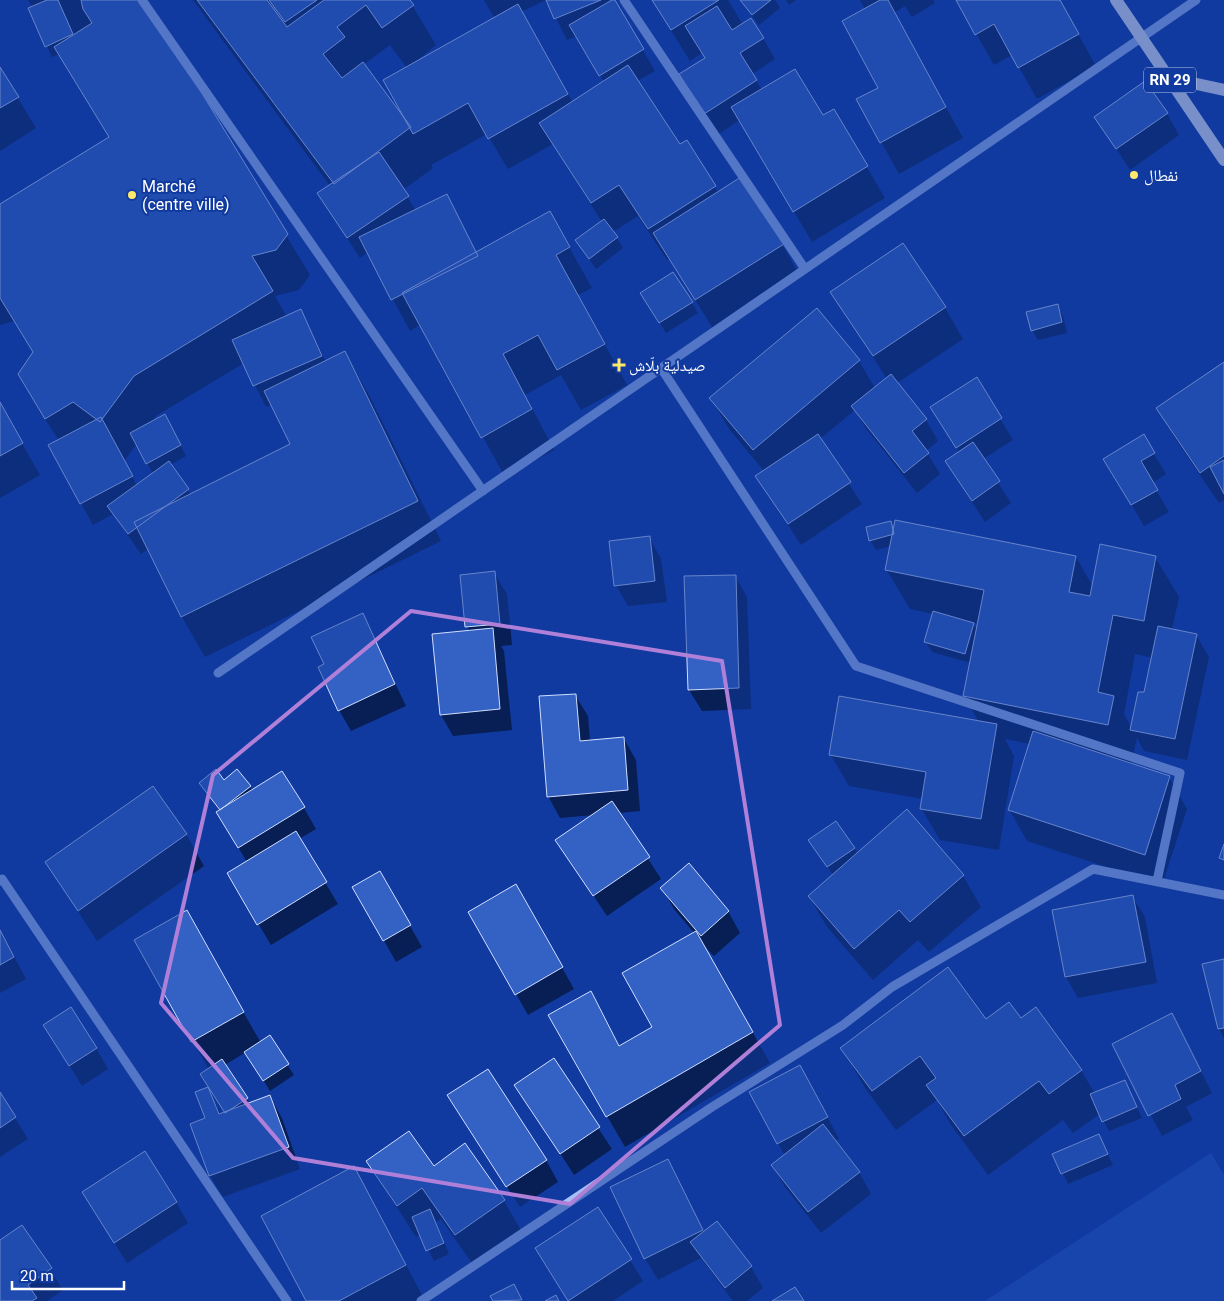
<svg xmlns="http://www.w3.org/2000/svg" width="1224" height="1301" font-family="Roboto,'Noto Naskh Arabic',sans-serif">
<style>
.green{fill:#2353bd}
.shadow{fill:#0007;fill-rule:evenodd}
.building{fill:#3461c4;stroke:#d0defe}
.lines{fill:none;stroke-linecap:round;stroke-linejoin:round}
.minor{stroke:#a7bff5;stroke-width:9}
.major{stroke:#f5f7ff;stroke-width:12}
.marked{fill:none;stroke:#b080d9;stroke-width:4;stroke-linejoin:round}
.poi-dot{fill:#ffe96b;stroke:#103a9f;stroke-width:2}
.labels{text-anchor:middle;stroke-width:4;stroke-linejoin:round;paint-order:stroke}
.shield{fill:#103a9f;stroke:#b7c4e2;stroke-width:1}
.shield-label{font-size:15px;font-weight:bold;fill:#fff}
.poi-label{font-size:16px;fill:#fff;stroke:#103a9f;text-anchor:start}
</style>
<rect width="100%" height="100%" fill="#103a9f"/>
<!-- green -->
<path class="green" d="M1211,1153l13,22v126h-239z"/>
<!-- shadow -->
<path class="shadow" d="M28,0h116l166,275 -11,15 -24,6 12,21 14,-6 25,51 19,-9 23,40 73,148 -236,116 -23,-40 -34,-68 -7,5 -28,-40 -20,11 -43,-79 9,-5 -17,-27 -8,-61 -20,-32 -14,4v-120l110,-67 -50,-84 -8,3 -22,-48 3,-1zM244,363l22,44 6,-3 20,41 -101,50 -21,-30 16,-9 -15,-30 -19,-3 4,-7zM137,444l16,30 -16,12 -13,-25z
M193,0h216l27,45 -27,22 86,-48 -11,-19h62l-25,12 52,91 31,-21 -27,-46 -10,4 -20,-40h62l1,3 4,-3 41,71 -18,10 42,65 40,47 63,51 18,32 -86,54 -45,-71 -2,1 -29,-44 -25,16 10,16 -27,21 -19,-28 25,-19 -49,-78 -45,25 -21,-35 -56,31 2,3 -30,22 13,21 30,-16 31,58 73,-40 42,75 -14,7 49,90 -46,25 -20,-35 -36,20 29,55 -49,27 -84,-153 -11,7 -42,-79 -8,6 -41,-64 11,-8zM274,6l4,8 -1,1 -6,-7zM390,45l17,23 -1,54 -43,-57z
M652,0h76l15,25 20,13 12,21 -23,15 10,16 61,27 10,-7 52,88 -73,44 -72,-122 -23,15 -24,-39 13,-37 -4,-6 -12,8z
M740,0h35l5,8 -21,17z
M786,0h10l-7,5z
M860,0h73l2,3 -23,14 -7,-11 -11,7 69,125 -64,36 -41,-74 21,-12 -14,-79z
M957,0h102l37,66 -59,33 -25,-44 -18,10z
M0,69l36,59 -36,23z
M1167,114l12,21 -49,35 -34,-53z
M832,293l113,15 18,31 -66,44 29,37 12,21 -12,10 14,23 -23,19 -52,-66 -10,-17 -35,29 42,65 -61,41 -44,-69 7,-5 -35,-42 -18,-31 148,-37 16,27 12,-9z
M648,303h44l6,10 -32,20z
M1057,305l6,11 4,17 -29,7 -6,-10z
M1224,363v137l-5,3 -43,-63 -18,-31z
M976,379l37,61 -30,19 28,44 -26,19 -39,-60 14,-9 -16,-25z
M0,405l40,70 -40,23z
M1143,436l23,38 -14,9 17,29 -25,14 -39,-67z
M890,523l4,7 182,27 17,30 62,-30 24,40 -7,33 24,5 13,22 -22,103 -43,-9 -7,-13 -6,27 38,12 18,32 -25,76 -135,-44 -18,-32 21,-65 -25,-5 9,17 -15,94 -59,-10 -19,-32 2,-9 -74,-13 -18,-31 148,-33 -15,-26 7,-33 -39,-11 -6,-10 7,-28 -23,-5 -24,-40 5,-23 -15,4 -6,-10zM972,622l7,2 -2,7zM1135,654l18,4 -8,36 -13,35 -8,-15z
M649,537l12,22 6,43 -39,4 -12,-21z
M494,573l13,21 5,51 -11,1 3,5 8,79 -59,6 -12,-21 29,-83 -3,-6z
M735,576l12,21 4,112 -49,2 -13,-21z
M362,614l44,92 -55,25 -12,-21 -14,-45z
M575,695l13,21 2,25 34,-2 12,21 4,51 -21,2 42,66 -54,37 -50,-75 37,-26 -34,3 -12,-22z
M224,781l26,6 3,4 51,17 12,21 -17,10 39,65 -67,41 -43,-72 19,-11 -17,-28 -10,-23 -20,-28z
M186,834l18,32 -107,75 -50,-78z
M854,848l4,6 105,22 18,31 -52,45 -11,-12 -45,40 -46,-53 -18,-31 24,-21 -17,-25z
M380,873l42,74 -26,15 -42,-75z
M516,886l58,103 -46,26 -59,-103z
M662,888l66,23 12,22 -26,23 -11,-11 67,118 -145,84 -76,-131 41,-24 30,55 34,-20 40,-94 -20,-24z
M1132,896l13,21 12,66 -79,15 -12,-21z
M186,912l75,131 8,-6 25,38 -24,16 -24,-39 -21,13 25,39 20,-7 12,21 18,51 -77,28 -13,-21 -19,-52 15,-5 -9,-26 13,-5 -1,-18 -74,-130zM211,1091l15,22 -4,2 -13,-23z
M0,930l26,49 -26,14z
M1224,960v78l-5,-9z
M986,1020h34l61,50 14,24 29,-13 18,37 -33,13 -9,-17 -27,19 -10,-13 -75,55 -37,-50 -14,-25 -41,30 -31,-42 -23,-40z
M45,1026l51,22 12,21 -26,17z
M1183,1036l29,57 -26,14 7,13 -31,16 -48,-91z
M553,1060l59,89 -38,26 -58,-90z
M812,1088l27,51 -5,2 25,31 12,22 -50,39 -36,-46 -12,-21 12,-10 -34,-63z
M0,1094l28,45 -28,18z
M461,1116l85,44 12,22 -38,25z
M1098,1136l15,29 -45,19 -14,-30z
M667,1160l37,72 13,-9 34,44 12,21 -16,13h-14l-32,-43 -43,22 -13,-22z
M367,1161l66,6 71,34 18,31 -48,34 -33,-47 -5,3 13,32 -15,7 -14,-27 -4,3z
M83,1192l93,10 12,21 -61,40z
M371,1199l52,98 -7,4h-108z
M598,1208l45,73 -30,20h-44l-20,-31z
M22,1226l41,64 -16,11h-47v-59z
M519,1295l3,6h-28l-2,-4z"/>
<!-- building -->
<path class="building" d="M47,0h11l15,34 -28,13 -17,-39z
M81,0h64l143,234 -12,16 -24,6 21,35 -139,85 -34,46 -27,-20 -28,17 -27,-45 15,-22 -33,-54v-94l109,-67 -55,-90 38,-24 -9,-14z
M197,0h70l20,27 37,-27h86l4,5 -32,23 -16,-23 -29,22 8,10 -22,17 19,24 21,-16 48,65 -77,57z
M269,0h48l-32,22z
M546,0h55l-47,19z
M612,0h3l29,49 -45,27 -30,-51z
M652,0h67l-48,30z
M740,0h31l-19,15z
M880,0h8l58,107 -66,36 -24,-44 22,-11 -36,-67z
M956,0h104l19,34 -61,34 -24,-44 -19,11z
M518,4l50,90 -80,45 -20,-36 -55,31 -30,-54z
M717,6l15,24 19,-12 13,20 -24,15 17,27 -53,34 -25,-40 26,-16 -20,-32z
M628,65l52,79 7,-4 29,46 -68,43 -29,-44 -28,18 -52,-80z
M0,67l19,30 -19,11z
M795,69l28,46 11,-6 34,57 -75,46 -62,-105z
M1145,81l23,32 -52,36 -22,-32z
M379,152l30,44 -62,42 -30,-45z
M741,177l43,67 -89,56 -42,-67z
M447,194l31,62 -87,44 -32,-63z
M550,211l20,36 -14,8 49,89 -48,26 -19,-35 -35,19 29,55 -51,29 -79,-145z
M604,219l14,18 -29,22 -14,-19z
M903,243l43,64 -73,49 -43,-64z
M673,272l20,30 -34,21 -19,-30z
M1058,304l4,18 -31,9 -5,-19z
M817,308l43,52 -107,90 -44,-52z
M301,309l21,47 -69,30 -21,-46z
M345,351l73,150 -237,116 -47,-95 156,-78 -26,-53z
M1224,362v94l-24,17 -44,-65z
M891,374l36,45 -15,12 17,22 -25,20 -53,-67z
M977,377l25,41 -46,30 -26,-41z
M0,402l23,41 -23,13z
M165,414l16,31 -35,19 -16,-31z
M101,417l32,59 -53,28 -32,-59z
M818,434l33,48 -63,42 -33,-48z
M1144,434l11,19 -14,8 17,29 -27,15 -28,-46z
M973,442l27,39 -28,20 -27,-40z
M1224,460v34l-14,-27z
M169,461l20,28 -61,45 -21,-28z
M895,520l181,36 -7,36 21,4 10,-52 56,12 -12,65 -31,-6 -15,77 16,4 -6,29 -145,-29 21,-106 -99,-20z
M891,521l3,13 -25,7 -3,-14z
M650,536l5,45 -41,5 -5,-45z
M495,571l5,53 -35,3 -5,-52z
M736,575l3,113 -51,2 -4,-114z
M933,611l41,12 -9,31 -41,-12z
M363,613l32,71 -57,27 -20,-44 6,-3 -13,-27z
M1158,626l39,8 -22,105 -45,-9 8,-38h6z
M493,628l7,81 -60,6 -8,-81z
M576,694l4,47 44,-4 4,53 -81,7 -8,-101z
M839,696l158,28 -16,95 -61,-10 6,-37 -97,-17z
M1033,731l137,45 -25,79 -137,-45z
M216,769l8,11 13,-11 14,17 -31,24 -21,-27z
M282,771l23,36 -67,41 -22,-36z
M153,786l34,48 -109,77 -33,-49z
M612,801l38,56 -57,39 -38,-56z
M907,809l57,66 -54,47 -11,-12 -45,39 -46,-53z
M836,821l19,27 -28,19 -19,-27z
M296,831l31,51 -70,43 -30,-52z
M1224,844v16l-5,-2z
M689,863l40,48 -28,25 -41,-48z
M380,871l31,54 -28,16 -31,-54z
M516,884l47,83 -48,28 -47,-83z
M1133,895l13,67 -81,15 -13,-67z
M187,910l57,102 -53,30 -57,-102z
M0,930l14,27 -14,8z
M696,931l57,101 -147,85 -58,-102 43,-24 28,55 33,-19 -30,-54z
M1224,959v69l-6,1 -16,-65z
M948,967l38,52 23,-17 12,16 15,-11 46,63 -33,24 -10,-13 -75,55 -38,-51 10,-7 -16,-22 -48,35 -32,-43z
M71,1007l26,41 -28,18 -26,-41z
M1172,1013l29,58 -26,14 6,14 -33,17 -36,-72z
M270,1035l19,29 -26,17 -19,-29z
M554,1058l46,69 -40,27 -46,-69z
M222,1059l26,39 -23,15 -25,-39z
M800,1065l28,52 -51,27 -28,-52z
M488,1069l59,91 -41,27 -59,-92z
M1125,1080l12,27 -35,15 -12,-28z
M208,1087l11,27 51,-19 19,52 -80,29 -19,-52 15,-6 -10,-26z
M0,1092l16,25 -16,11z
M823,1124l37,48 -52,40 -37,-47z
M409,1131l25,35 31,-23 40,57 -50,35 -33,-47 -25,18 -31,-45z
M1099,1134l9,20 -47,20 -9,-20z
M145,1151l32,51 -63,41 -32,-51z
M668,1159l35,71 -59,29 -34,-72z
M354,1166l52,99 -67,36h-33l-45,-85z
M598,1207l34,52 -64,42 -33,-53z
M430,1209l14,34 -18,8 -14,-34z
M717,1221l35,45 -27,22 -35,-46z
M22,1225l30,43 -24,17 9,13 -5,3h-32v-61z
M514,1284l8,16 -29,1 -3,-5z
M795,1287l9,14h-32z
M556,1295l3,6h-14z"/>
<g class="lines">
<!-- minor -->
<path class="minor" d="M142,0l341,491
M624,0l181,269
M661,368l195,298 324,107 -23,108
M218,673l978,-673
M0,881l2,-2 285,422
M421,1301l291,-194 131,-82 49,-38 201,-118 131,26"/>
<!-- major -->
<path class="major" d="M1116,0l108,160
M1169,78l55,12"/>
</g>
<!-- marked area -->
<path d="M0 0H1224V1301H0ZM411,611l311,50 58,364 -210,179 -277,-46 -132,-155 52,-228z" fill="#103a9f" fill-opacity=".55" fill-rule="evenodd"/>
<path class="marked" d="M411,611l311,50 58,364 -210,179 -277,-46 -132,-155 52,-228z"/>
<!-- markers -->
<g class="poi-dot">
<circle cx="1134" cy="175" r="5"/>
<circle cx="132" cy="195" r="5"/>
<path d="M616.5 357.5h5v5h5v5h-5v5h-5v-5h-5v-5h5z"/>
</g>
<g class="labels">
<!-- shield labels -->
<rect class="shield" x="1144" y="67.5" width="52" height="25" rx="4"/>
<g class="shield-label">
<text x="1170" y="85">RN 29</text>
</g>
<!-- poi labels -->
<g class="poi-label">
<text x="1144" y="181">نفطال</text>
<text x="142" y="192">Marché<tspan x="142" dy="18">(centre ville)</tspan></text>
<text x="629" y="371">صيدلية بلّاش</text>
</g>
</g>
<!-- scale -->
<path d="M12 1281v8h112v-8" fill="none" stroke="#ffffff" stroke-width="2.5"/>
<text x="20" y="1281" font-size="15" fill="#ffffff" stroke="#103a9f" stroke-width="4" paint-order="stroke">20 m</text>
</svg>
